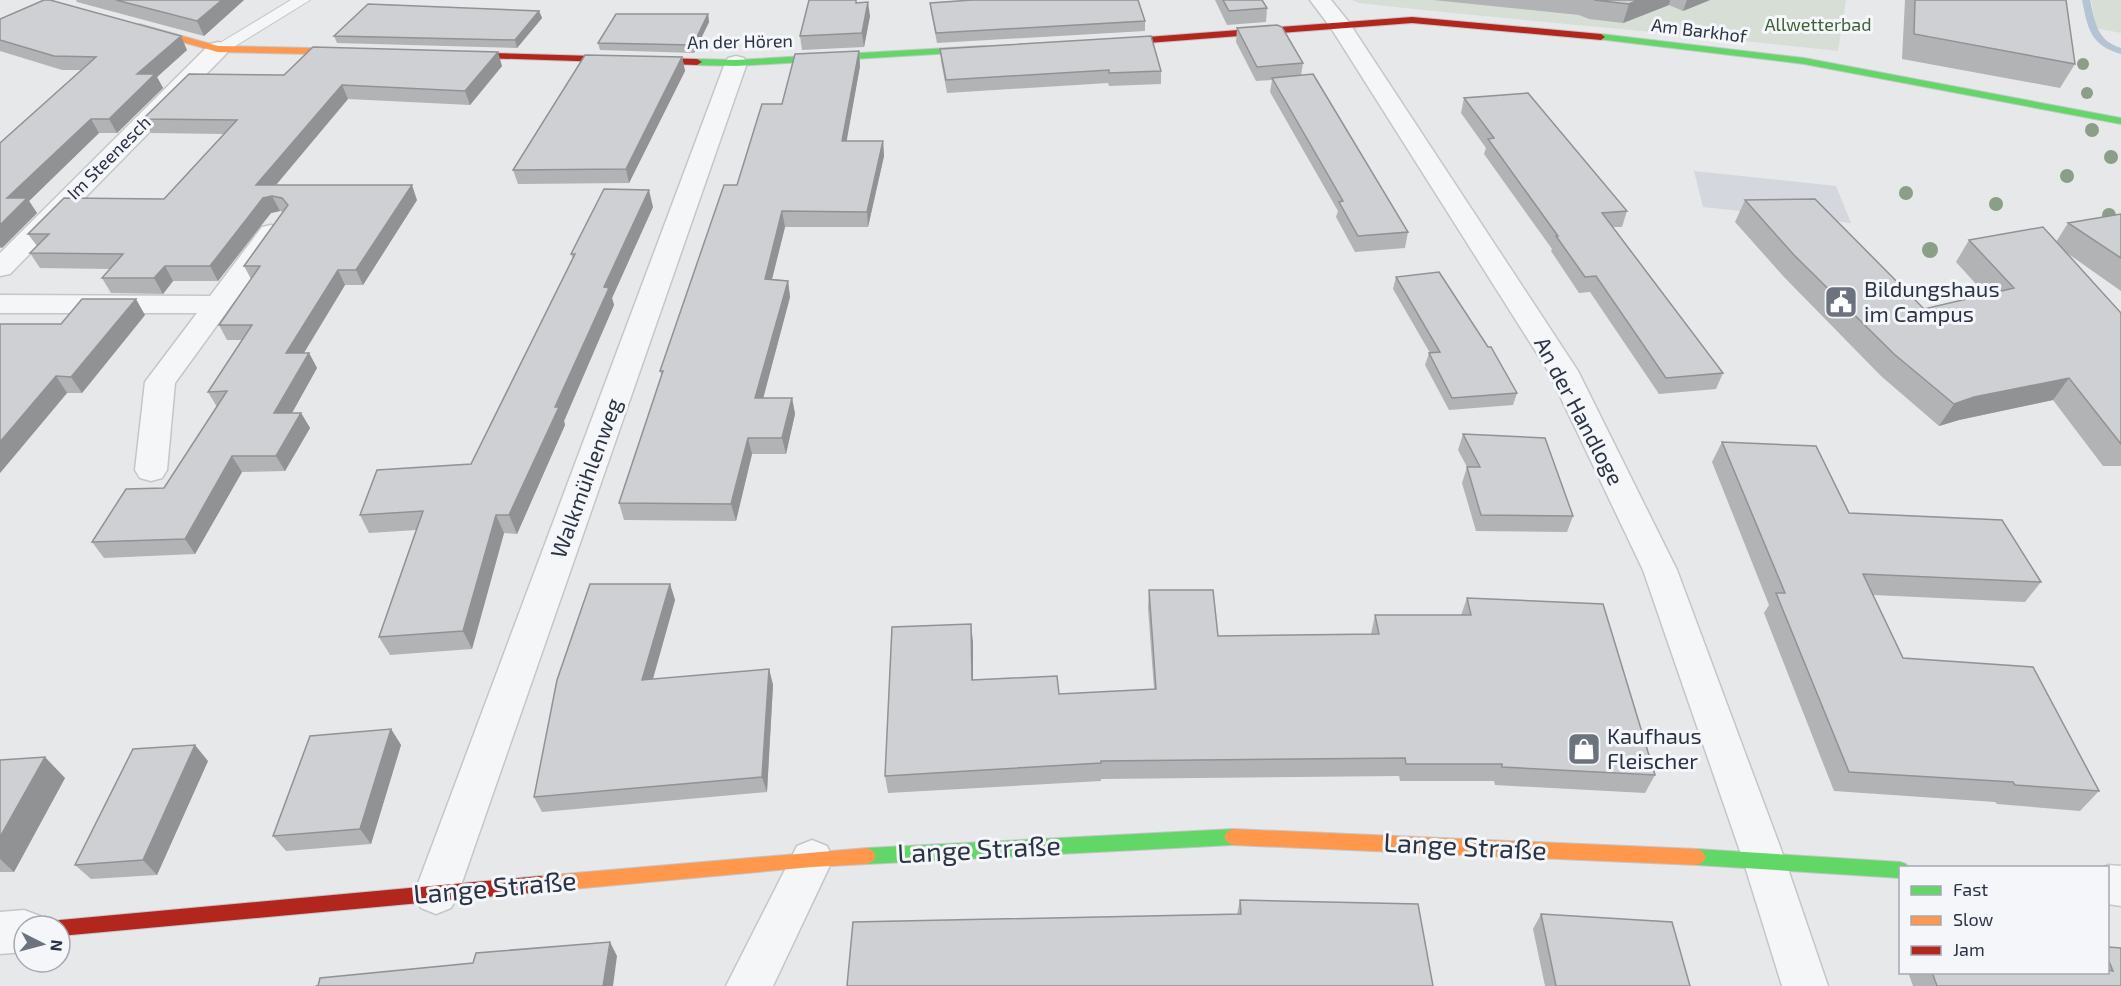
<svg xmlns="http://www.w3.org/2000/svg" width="2121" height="986" font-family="'Exo 2',sans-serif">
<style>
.built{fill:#d4d7dd}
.green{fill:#d6ded6}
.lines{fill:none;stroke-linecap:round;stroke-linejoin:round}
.stream{fill:#b4c4d5;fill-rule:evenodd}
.lane-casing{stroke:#c4c6c8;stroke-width:2}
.street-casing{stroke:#c4c6c8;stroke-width:3}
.fast-casing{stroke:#c4c6c8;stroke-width:2}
.slow-casing{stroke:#c4c6c8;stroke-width:2}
.jam-casing{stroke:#c4c6c8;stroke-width:2}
.lane{fill:#f5f6f7;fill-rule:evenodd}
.street{fill:#f5f6f7;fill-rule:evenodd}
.fast{fill:#63d668;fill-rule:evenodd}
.slow{fill:#ff974d;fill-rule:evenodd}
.jam{fill:#b3261e;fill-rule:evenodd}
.tree{fill:#8a9e88}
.wall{fill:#b1b3b5}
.shaded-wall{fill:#909294}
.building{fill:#ced0d3;stroke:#909294;stroke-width:1.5}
.labels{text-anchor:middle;stroke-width:6;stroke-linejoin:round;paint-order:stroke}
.far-park-label{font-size:18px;fill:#3f6138;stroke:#f4f6f9}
.far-street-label{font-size:18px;fill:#2b3445;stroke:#f4f6f9}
.poi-label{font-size:22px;fill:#2b3445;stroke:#f4f6f9;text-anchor:start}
.street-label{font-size:22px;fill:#2b3445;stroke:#f4f6f9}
.near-street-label{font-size:27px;fill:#2b3445;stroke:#f4f6f9}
</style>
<rect width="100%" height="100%" fill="#e6e8ea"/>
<!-- built -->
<path class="built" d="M1694,171l142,15 15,37 -148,-16z"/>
<!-- green -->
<path class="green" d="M1352,0h494l-8,51c-159,-18 -319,-30 -479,-48z
M2091,0h30v33l-25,-5z"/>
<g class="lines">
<!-- stream -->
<path class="stream" d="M2082,0h8c5,22 7,41 31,48v6c-31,-9 -33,-25 -39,-54z"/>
<!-- lane casing -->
<g class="lane-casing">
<path id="lane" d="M291,0h19l-86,53h-12l-2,-4z"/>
</g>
<!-- street casing -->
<g class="street-casing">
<path id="street" d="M1310,0h21l17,21 230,350 99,199 108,290 43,126h-46l-39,-126 -100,-290 -95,-199 -217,-343z
M218,42l8,2 3,5 -3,5 -216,220 -10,2v-23l210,-209z
M736,56l8,2 3,5 -289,831 -7,14 -15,6 -15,-6 -7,-14 311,-831 3,-5z
M271,225l9,2 4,6 -109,150 -8,87 -5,8 -11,3 -11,-3 -5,-8 10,-88 52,-69h-197v-18l210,1 52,-69z
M812,840l15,6 6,13 -60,127h-47l71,-140z
M2108,865l13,1v40l-13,-2v-36h-6z
M24,910l16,6 4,10h-20v26l-24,2v-42z"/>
</g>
<!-- fast casing -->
<g class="fast-casing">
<path id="fast" d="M1601,34l203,24 317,60v6l-317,-60 -206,-25v-4z
M984,46l4,3 -1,2 -251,15 -39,-1 -5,-3 5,-3 39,1z
M1233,829l6,3 3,5 -3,5 -6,3 -366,19 -6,-3 -3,-5 3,-5 6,-3z
M1697,849l203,13 6,2 2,4h-8v10l-203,-13 -6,-3 -3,-5 3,-5z"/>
</g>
<!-- slow casing -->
<g class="slow-casing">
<path id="slow" d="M139,24l79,22 137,3 4,3 -4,3 -137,-3 -82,-23 -1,-2z
M1233,829l464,20 6,3 3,5 -3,5 -6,3 -464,-20 -6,-3 -3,-5 3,-5z
M867,848l6,3 3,5 -3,5 -6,3 -55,3 -272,25 -6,-2 -3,-6 3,-6 6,-2z"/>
</g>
<!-- jam casing -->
<g class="jam-casing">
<path id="jam" d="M1412,17l189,17 4,3 -4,3 -189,-17 -304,23 -4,-3 4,-3z
M454,52l243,7 5,3 -5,3 -246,-8 -2,-2z
M540,876l6,2 3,6 -3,6 -6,2 -480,44v-10h-8l2,-4 6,-2z"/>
</g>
<!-- lane -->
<use href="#lane" class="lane"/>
<!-- street -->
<use href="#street" class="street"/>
<!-- fast -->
<use href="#fast" class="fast"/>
<!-- slow -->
<use href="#slow" class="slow"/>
<!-- jam -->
<use href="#jam" class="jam"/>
</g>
<!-- trees -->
<g class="tree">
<circle cx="2083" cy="64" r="6"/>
<circle cx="2087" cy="93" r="6"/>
<circle cx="2092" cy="130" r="7"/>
<circle cx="2111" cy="157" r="7"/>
<circle cx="2067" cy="176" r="7"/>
<circle cx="1906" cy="193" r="7"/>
<circle cx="1996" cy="204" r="7"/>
<circle cx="2109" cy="215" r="7"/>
<circle cx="1930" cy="250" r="8"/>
</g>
<!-- wall -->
<path class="wall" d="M76,0h168l-40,36 -127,-34z
M1215,0h47l5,8 -1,14 -39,3z
M1433,0h277l-27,11 -14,-6 -46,18 -34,-4 -10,-4z
M1905,0h161l9,64 -15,24 -158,-29z
M856,3l14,13 -6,31 -62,3 -2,-14z
M930,3l215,18v10l-208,12 -6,-31z
M539,11l3,7 -25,30 -180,-5 -3,-7z
M708,14l1,8 -15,31 -94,-3 -2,-7z
M0,19l187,31 -30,27 6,11 -46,45h-18l-70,68 8,12 -35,35h-2v-105l81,-73h-19l-62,-19z
M1237,28l66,35 -2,12 107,157 -3,16 -50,4 -19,-35 2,-6 -68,-119 2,-12 -16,1 -20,-39z
M940,49l221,22v13l-52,2 -1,-3 -161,10 -6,-32z
M859,51l1,15 -14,75h37l1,15 -16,71h-83l-13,52 16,2 2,16 -27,101h29l3,16 -9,40h-34l-16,67 -112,-1 -5,-17 43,-126 -2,-6 77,-186 45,-81z
M682,57l3,14 -56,112 -111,1 -5,-14z
M502,66l-32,39 -122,-6 -72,86 141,15 -54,85h-18l-41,68h5l8,15 -25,45h9l9,15 -25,43 -43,1 -47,82 -91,4 -12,-16 72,-54 53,-81 -9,-15 34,-52h-15l-8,-15 32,-46 -7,-13 39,-54 -3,-1 -9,2 -53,68h-45l-10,13 -52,-1 -9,-15 8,-9 -70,-1 -10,-15 7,-7 -9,-12 136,-35 60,-65 -73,-1 -8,-14 141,-44z
M1464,98l163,113 -5,16h-9l110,146 -7,16 -57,5 -69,-102 -11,1 -28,-42 1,-2 -68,-95 2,-6 -25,-35z
M1745,200l179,109 61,-15 -29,-32 13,-22 87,2 12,-19 53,-9v77l-54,-38 54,60v153h-18l-50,-66 -94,20 -20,6 -58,-50 -97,-99 -49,-55z
M653,207l-41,91 2,7 -50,116 1,4 -48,109 -13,-1 -32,116 -82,6 -11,-18 37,-107 -47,3 -9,-18 111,-51 102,-205 -2,-5z
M1396,277l121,116 -4,12 -64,5 -24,-45 4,-12h1l-37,-64z
M145,315l-63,78h-15l-67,80 61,-149z
M1463,434l110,82 -6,16 -91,-1 -14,-48 5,-16 -9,-17z
M1722,442l127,71 192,69 -16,20 -152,-7 30,63 196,133 -19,20 -83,-7 -2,-2 -161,-11 -70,-178 5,-8 -57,-143z
M670,584l5,16 -22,79 116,-10 4,16 -6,107 -225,20 -8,-15z
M1149,590l69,46 153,-2 4,-19h86l6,-17 188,177 -10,18 -150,-8 -1,-4h-94l-1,-5 -298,3v2l-213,12 -3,-17 88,-134v38l86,14 95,-5 -6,-81z
M391,729l10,16 -30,99 -85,7 -13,-15z
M0,760l65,18 -51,94h-14z
M208,761l-51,114 -66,4 -16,-14z
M1240,900l193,86 -196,-72z
M1541,914l149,72h-145l-12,-57z
M2108,947l13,39h-208l-5,-14h200z"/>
<!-- shaded-wall -->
<path class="shaded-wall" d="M222,0h22l-40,36 -7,-15z
M1638,0h32l-1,5 -46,18 6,-19z
M1687,0h23l-27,11z
M868,2l2,14 -6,31 -2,-14z
M539,11l3,7 -25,30 -2,-8z
M708,14l1,8 -15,31 -1,-8z
M181,36l6,14 -30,27 6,11 -46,45 -8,-14 28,-45z
M859,51l1,15 -16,90 -2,-15z
M498,52l4,14 -32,39 -5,-14z
M682,57l3,14 -56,112 -3,-14z
M342,85l6,14 -83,99 7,-2 8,15 -9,2 -53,68 -8,-15 46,-81z
M91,119l8,14 -70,68 8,12 -35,35 -2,-2v-21l7,-27z
M883,141l1,15 -16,71 -1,-15z
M412,185l5,15 -54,85 -7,-15z
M649,190l4,17 -41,91 2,7 -50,116 1,4 -48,109 -8,-19 46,-108 49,-120z
M782,211l3,16 -17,68 -3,-16z
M165,266l8,15 -10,13 -9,-16z
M338,270l7,15 -51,84 -8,-16z
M788,281l2,16 -31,117 -4,-16z
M136,299l9,16 -63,78 -11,-16z
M309,353l8,15 -34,61 -9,-16z
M56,376l11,17 -67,80v-31z
M2069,378l-16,22 -94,20 -20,6 15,-22 20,-7z
M792,398l3,16 -9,40 -4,-16z
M301,413l9,15 -25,43 -9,-15z
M748,438l4,16 -16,67 -5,-17z
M232,456l10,16 -47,82 -10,-15z
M496,515l8,18 -32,116 -9,-18z
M670,584l5,16 -27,96 -6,-16z
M971,624l2,18v56l-1,-18z
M769,669l4,16 -6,107 -5,-15z
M391,729l10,16 -30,99 -11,-15z
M195,745l13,16 -51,114 -14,-15z
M45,757l20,21 -51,94 -14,-13v-22z
M610,942l7,14 -4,30h-10z"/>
<!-- building -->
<path class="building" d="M44,0h6l131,36 -44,38h18l-46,45h-18l-84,79h20l-27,27v-82l96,-86 -42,-1 -54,-16v-21z
M116,0h106l-25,21z
M809,0h47v3l12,-1 -6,31 -62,3z
M972,0h166l7,21 -209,12 -6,-30z
M1223,0h39l5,8 -38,3z
M1594,0h44l-9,4z
M1915,0h151l9,64 -161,-30z
M368,4l171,7 -24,29 -181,-4z
M616,14h92l-15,31 -95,-2z
M1277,25l5,2 21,36 -46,4 -20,-39z
M1151,36l10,35 -52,2v-3l-163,10 -6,-31z
M313,47l185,5 -33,39 -123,-6 -86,100h156l-56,85h-18l-52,83h23l-35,60h27l-25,43h-44l-47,83 -93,3 34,-53 38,-1 63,-97 -19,1 44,-67h-33l41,-59h-16l44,-61 -6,-7 -10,-2 -9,2 -53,68h-45l-11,12h-52l21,-24 -93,-1 19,-19h-21l36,-36 100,1 73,-79 -94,-1 46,-45 95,1z
M859,51l-17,90h41l-16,71 -85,-1 -17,68 23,2 -33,117h37l-10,40h-34l-17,66 -112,-1 44,-132h-3l64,-186h13l25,-81h20l13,-50z
M585,55l97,2 -56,112 -113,1z
M1313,74l95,158 -50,4 -19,-34 4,-1 -71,-123z
M1528,93l99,118 -25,2 121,160 -57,5 -70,-102 -11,1 -29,-41h2l-70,-97 6,-1 -30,-40z
M604,189l45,1 -45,97 5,1 -54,119h4l-50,108h-13l-33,116 -84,6 44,-126 -63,4 17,-45 94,-6 104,-210h-4z
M1815,199l109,110 90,-21 -45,-48 74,-13 78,86v131l-52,-66 -95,19 -20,7 -60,-50 -100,-99 -49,-55z
M2121,214v44l-53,-35z
M1439,272l49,75h3l26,46 -65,5 -23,-45 11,-1 -44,-75z
M82,299h54l-65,78 -15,-1 -56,66v-118h61z
M1463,434l82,4 28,78 -92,-1 -14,-48h13z
M1722,442l94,4 33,67 153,7 39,62 -178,-8 40,84 130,9 66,124 -84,-6 -2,-3 -164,-10 -73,-179h9z
M590,584h80l-28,96 127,-11 -7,108 -228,20 23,-117z
M1149,590h64l5,46 161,-2 -4,-19h96l-4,-17 136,6 52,171 -153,-8v-3h-96l-1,-6 -304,3v2l-216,13 7,-149 79,-3 1,56 85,-4 2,18 97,-5z
M391,729l-31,100 -87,7 37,-100z
M195,745l-52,115 -68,5 58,-116z
M45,757l-45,80v-77z
M1240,900l178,4 15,82h-586l6,-64 388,-8z
M1541,914l131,8 18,64h-134z
M610,942l-7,44h-288h3l2,-8 153,-15 3,-10z
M2108,947l13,1v38h-184l-5,-14h176v-2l5,1 -5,-12z"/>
<!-- icons -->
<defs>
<g id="civic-square" transform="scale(1.725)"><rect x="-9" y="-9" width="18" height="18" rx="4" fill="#6c737f" stroke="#f4f6f9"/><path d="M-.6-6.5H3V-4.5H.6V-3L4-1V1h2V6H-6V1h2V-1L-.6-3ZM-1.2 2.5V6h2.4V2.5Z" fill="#fff"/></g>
<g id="shop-square" transform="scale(1.725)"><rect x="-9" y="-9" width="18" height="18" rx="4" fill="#6c737f" stroke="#f4f6f9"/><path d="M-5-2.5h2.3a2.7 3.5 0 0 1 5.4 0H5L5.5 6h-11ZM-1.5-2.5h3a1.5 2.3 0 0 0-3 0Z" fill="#fff"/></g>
</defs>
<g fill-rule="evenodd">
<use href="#civic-square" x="1841" y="302"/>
<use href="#shop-square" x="1584" y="749"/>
</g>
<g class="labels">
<!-- far-park labels -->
<g class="far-park-label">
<text x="1818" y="31">Allwetterbad</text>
</g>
<!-- far-street labels -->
<g class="far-street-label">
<text transform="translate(1699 31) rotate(7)" y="6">Am Barkhof</text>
<text transform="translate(740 42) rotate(-1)" y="6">An der Hören</text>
<text transform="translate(109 158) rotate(-45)" y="6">Im Steenesch</text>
</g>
<!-- poi labels -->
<g class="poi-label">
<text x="1864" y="297">Bildungshaus<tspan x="1864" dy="25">im Campus</tspan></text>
<text x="1607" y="744">Kaufhaus<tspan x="1607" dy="25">Fleischer</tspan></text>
</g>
<!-- street labels -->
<g class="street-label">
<text transform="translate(1579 411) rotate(62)" y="8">An der Handloge</text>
<text transform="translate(586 478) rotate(-70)" y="8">Walkmühlenweg</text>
</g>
<!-- near-street labels -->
<g class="near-street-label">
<text transform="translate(1465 847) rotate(3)" y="9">Lange Straße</text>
<text transform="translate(979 850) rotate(-3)" y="9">Lange Straße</text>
<text transform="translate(495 888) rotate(-5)" y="9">Lange Straße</text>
</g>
</g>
<!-- legend -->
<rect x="1899" y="866" width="210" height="108" fill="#f4f6f9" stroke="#a4a8b1" stroke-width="1.5"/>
<rect x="1911" y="886" width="30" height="9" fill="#63d668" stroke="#a4a8b1" stroke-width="1.5"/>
<text x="1953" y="896" font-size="18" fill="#2b3445">Fast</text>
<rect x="1911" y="916" width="30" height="9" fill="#ff974d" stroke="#a4a8b1" stroke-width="1.5"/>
<text x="1953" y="926" font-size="18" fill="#2b3445">Slow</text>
<rect x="1911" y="946" width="30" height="9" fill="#b3261e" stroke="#a4a8b1" stroke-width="1.5"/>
<text x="1953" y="956" font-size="18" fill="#2b3445">Jam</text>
<!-- north arrow -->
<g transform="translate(42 944) rotate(96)"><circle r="28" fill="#f4f6f9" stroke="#a4a8b1" stroke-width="1.5"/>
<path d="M0-4.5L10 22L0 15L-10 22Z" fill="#6c737f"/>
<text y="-9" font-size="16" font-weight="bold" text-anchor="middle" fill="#2b3445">N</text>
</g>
</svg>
